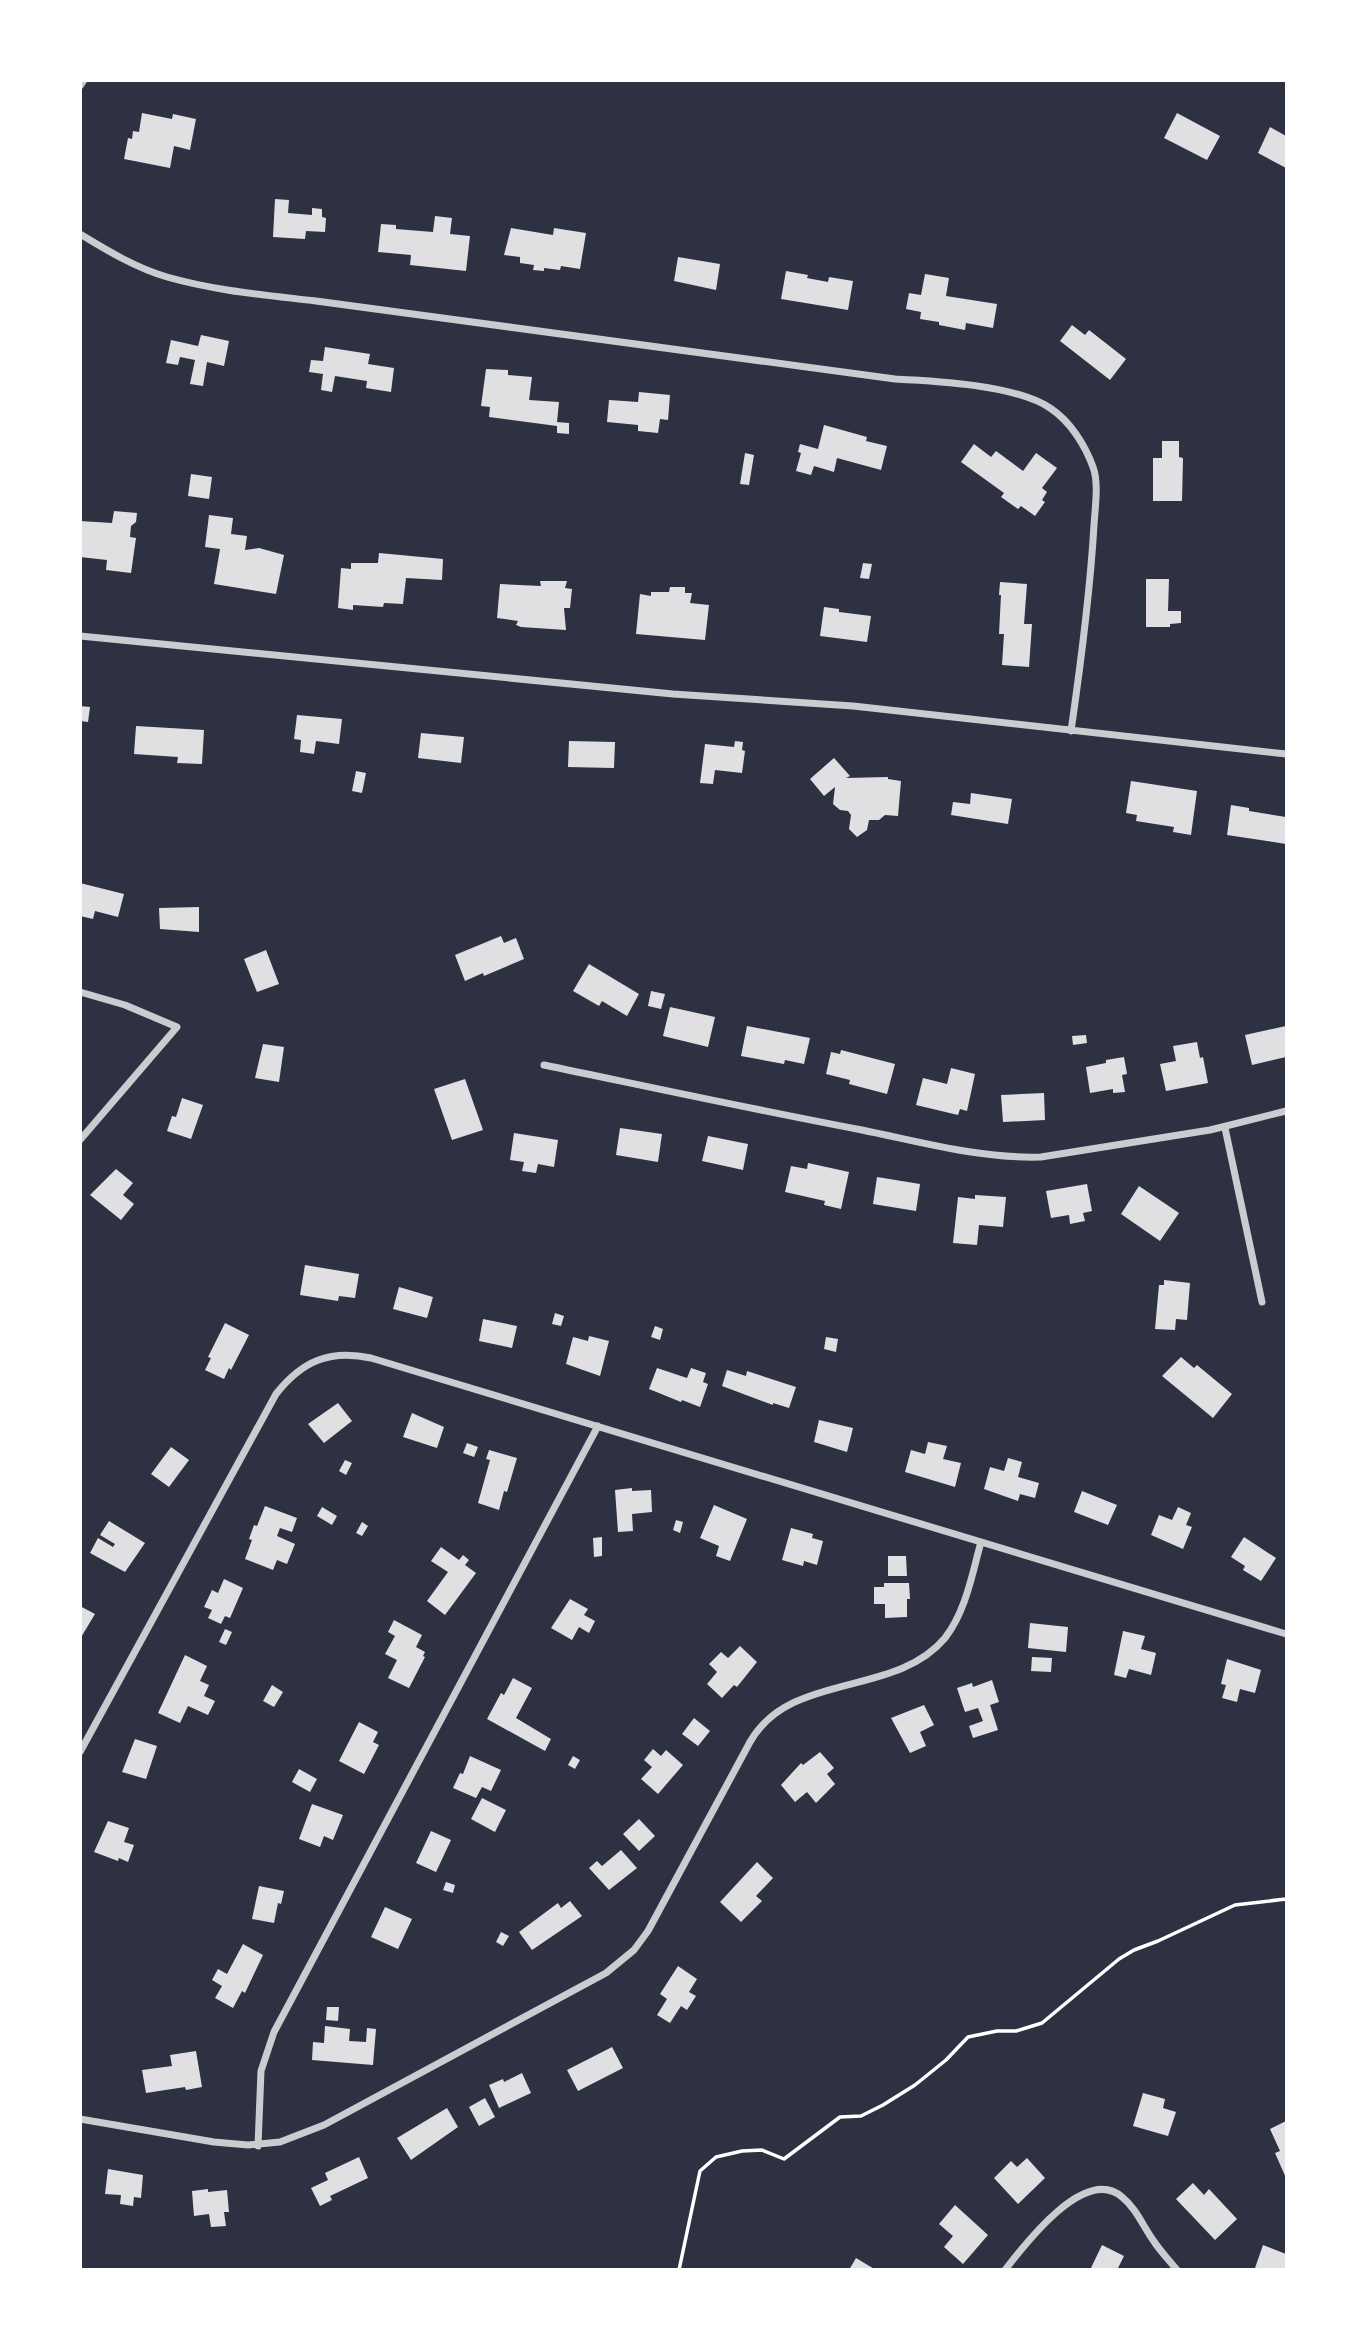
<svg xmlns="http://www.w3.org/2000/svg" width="1367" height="2350" font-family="'Sofia Sans Condensed',sans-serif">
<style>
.building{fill:#e0e0e3}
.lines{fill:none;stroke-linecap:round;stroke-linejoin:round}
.path{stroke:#fff;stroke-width:3.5}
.minor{stroke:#caccd0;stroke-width:7}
</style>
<rect width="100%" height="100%" fill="#2d3142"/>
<!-- building -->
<path class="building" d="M142,113l30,6 1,-5 23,5 -6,31 -16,-4 -4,22 -46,-9 4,-21 4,1 1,-8 6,1z
M1177,113l43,23 -13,24 -43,-22z
M1270,127l16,9v32l-28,-15z
M275,199l14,1 -1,13 24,2v-7l10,1v8l4,1 -1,14 -19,-1 -1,8 -32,-2z
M435,216l17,2 -2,16 20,2 -4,35 -56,-6 1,-10 -33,-3 3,-28 15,1v4l37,3z
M511,228l42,7 1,-7 32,5 -6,36 -19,-3 -1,4 -16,-2v3l-11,-1 1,-5 -14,-2v-6l-16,-2z
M678,257l42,7 -4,26 -42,-9z
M786,271l22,4 -1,3 21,4 1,-5 24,4 -5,29 -67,-11z
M925,274l24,4 -3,18 51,8 -4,24 -27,-5 -1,7 -26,-5v-3l-19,-3 1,-7 -15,-3 3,-16 12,2z
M1072,325l13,10 4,-5 37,29 -16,21 -50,-39z
M201,335l28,6 -5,25 -17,-4 -4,24 -13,-2 5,-24 -15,-3 -2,8 -12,-2 5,-23 27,6z
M325,347l45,7 -2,10 26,4 -3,24 -25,-4 1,-7 -32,-5 -3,16 -11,-2 2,-16 -14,-2 2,-12 12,1z
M486,369l22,1v5l24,2 -3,23 30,2 -2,20 12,1v11l-12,-1v-7l-68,-9 1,-10 -9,-1z
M639,392l31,3 -2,25 -8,-1 -2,14 -20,-2v-6l-31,-3 2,-22 29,2z
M824,425l43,12 -1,4 21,5 -6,24 -44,-12 -3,14 -20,-6 -3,9 -15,-4 5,-18 -3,-1 2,-8 18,5z
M1162,441h17v16l4,1 -1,43h-29v-43h9z
M974,444l17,13 5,-6 27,20 13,-18 21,15 -15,20 5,4 -5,8 3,2 -10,14 -14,-10 -3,3 -17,-12 3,-4 -43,-31z
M745,453l9,2 -5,30 -9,-1z
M191,474l21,3 -3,22 -21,-3z
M114,511l23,2 -1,9 -5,4 -1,11 6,1 -5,35 -25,-3 1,-10 -27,-3v-36l32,2z
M209,515l24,3 -2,16 16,2 -2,14 14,-2 25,7 -8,39 -62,-10 6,-35 -15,-2z
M379,553l64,6 -1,21 -36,-2 -3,26 -19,-1 -1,4 -30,-2v5l-15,-2 3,-40 10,1v-6h27z
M863,563l9,1 -3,15 -9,-1z
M1146,579h23l-1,32h13v12l-11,1v3h-24z
M540,581h27l-2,7 7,1 -2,19h-6l2,22 -45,-3 -5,-2 2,-4 -21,-3 3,-34 41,2z
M1000,582l27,2 -3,40h8l-3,43 -27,-2 2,-31h-5l2,-39h-2z
M670,587h15v6h7l-2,10 19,2 -4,35 -69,-6 4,-40 11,2v-4h18z
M824,607l15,2v3l32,4 -4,26 -47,-6z
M80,706l10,1 -2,15 -8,-1z
M297,715l45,4 -3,25 -23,-3 -2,13 -14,-2 1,-12 -7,-1z
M136,726l68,4 -2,34 -25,-1 1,-6 -44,-3z
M421,733l43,4 -3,26 -43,-5z
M569,741l46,1 -1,26 -46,-1z
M735,741l8,1 -1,8 3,1 -3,22 -27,-3 -2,14 -13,-1 5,-39 29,3z
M834,758l16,18 -4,2 42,-1v2l13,2 -3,35 -13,-1 -6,5h-10l-2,10 -10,7 -8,-8 2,-14 -3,-4 -8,-1 -7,-6 2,-17 -11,9 -14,-17z
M356,771l10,2 -4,20 -10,-2z
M1131,781l66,10 -6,44 -18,-3 1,-5 -38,-6 1,-6 -11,-2z
M971,793l41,6 -4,25 -57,-9 2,-13 17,2z
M1231,805l18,3v3l37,6v27l-59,-9z
M80,883l44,11 -6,23 -23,-6 -2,8 -13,-3z
M199,907v25l-39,-3 -1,-21z
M501,936l3,7 12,-5 8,21 -40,17 -1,-3 -18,8 -10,-26z
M266,950l13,34 -22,8 -13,-33z
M589,964l50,30 -12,22 -25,-15 -3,5 -26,-15z
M651,991l14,3 -4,15 -13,-3z
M670,1007l45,10 -7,30 -45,-11z
M747,1026l63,12 -6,26 -19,-4 -1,4 -43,-8z
M1286,1026v31l-34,8 -7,-30z
M1086,1035l1,8 -14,2 -1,-9z
M1197,1042l3,16 3,-1 5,26 -42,8 -6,-27 16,-3 -3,-15z
M263,1044l21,3 -5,35 -24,-4z
M841,1050l54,14 -8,30 -38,-10 1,-4 -24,-6 5,-22 9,2z
M1124,1057l3,17 -5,1 3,17 -12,1v-4l-23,4 -4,-26 20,-4v-3z
M951,1068l24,6 -8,37 -7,-2 -2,6 -42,-10 7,-27 24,6z
M465,1079l18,51 -31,10 -18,-51z
M1044,1093l1,27 -42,2 -2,-27z
M182,1098l21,7 -12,34 -24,-8 5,-15 4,1z
M620,1128l42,6 -4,28 -42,-7z
M514,1133l44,7 -4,27 -16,-3 -2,9 -14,-2 2,-9 -14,-2z
M708,1136l40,8 -5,26 -41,-9z
M808,1163l41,9 -8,37 -17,-4 1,-4 -40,-9 6,-26 16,3z
M116,1169l17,14 -10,12 11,9 -13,16 -31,-25z
M877,1177l43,7 -4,27 -43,-7z
M1087,1184l5,27 -9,2 2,8 -15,3 -1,-9 -18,3 -5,-27z
M1139,1186l40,27 -19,28 -39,-27z
M975,1195l31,2 -3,30 -24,-2 -2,20 -24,-2 5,-46 17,2z
M305,1265l54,9 -4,24 -16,-2 -1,5 -38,-6z
M1164,1280l26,3 -3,37 -11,-1 -1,11 -20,-1 4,-44h5z
M399,1287l34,10 -6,21 -34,-9z
M555,1313l9,3 -3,10 -9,-2z
M483,1319l34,7 -5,22 -33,-7z
M225,1323l24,12 -18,35 -2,-2 -5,11 -19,-9 6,-12 -3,-1z
M655,1326l8,3 -3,11 -9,-3z
M589,1336l20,5 -9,35 -34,-12 7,-27 15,4z
M826,1337l12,2 -2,13 -12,-3z
M1181,1357l13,11 3,-3 35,29 -19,24 -51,-42z
M657,1368l30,10 4,-10 15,5 -3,9 5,2 -8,23 -18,-7 -1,2 -32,-13z
M727,1370l19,6 1,-5 49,16 -7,21 -16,-5v2l-51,-19z
M338,1403l14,18 -28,22 -16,-19z
M412,1413l32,14 -7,21 -34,-11z
M819,1420l34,8 -6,24 -33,-10z
M928,1442l19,4 -4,13 18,4 -6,24 -50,-15 6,-22 14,4z
M467,1443l11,4 -4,10 -11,-4z
M171,1447l18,13 -20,27 -18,-13z
M489,1450l28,8 -10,34 -3,-1 -5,19 -21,-7 12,-43 -4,-1z
M1008,1458l14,4 -4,15 21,6 -4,15 -15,-4 -2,7 -34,-12 6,-22 14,4z
M345,1460l7,3 -6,12 -7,-4z
M632,1488v3l19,-1 1,22 -20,2 1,17 -15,1 -3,-42z
M1082,1491l35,14 -9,20 -34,-13z
M714,1505l33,14 -17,42 -14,-5 3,-10 -19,-8z
M265,1506l32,12 -5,14 -12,-4 -3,8 18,8 -8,20 -10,-4 -4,10 -28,-11 7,-19 -3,-1 5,-14 3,1z
M322,1507l15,9 -5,9 -15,-9z
M1178,1507l13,6 -5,12 6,2 -9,22 -32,-14 8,-20 13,5z
M676,1520l7,2 -3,11 -7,-3z
M109,1521l36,22 -20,29 -35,-19 8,-15 15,9 2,-3 -15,-9z
M362,1522l6,4 -6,10 -6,-3z
M791,1528l22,6 -1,4 11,3 -6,24 -13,-4 -1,5 -21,-6z
M602,1537v19l-8,1 -1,-19z
M1244,1537l32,21 -15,23 -18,-11 2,-4 -14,-9z
M441,1547l18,13 4,-5 6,5 -4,5 11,8 -31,42 -18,-14 21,-29 -17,-11z
M888,1556h18l1,20h-19z
M224,1579l19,9 -13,30 -5,-2 -4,8 -13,-6 4,-8 -8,-3 8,-17 6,3z
M884,1583h25l1,16h-3v18l-22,1v-14h-11v-17h10z
M570,1599l18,10 -4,6 11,6 -6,12 -10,-6 -7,13 -21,-12z
M80,1606l15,8 -15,25z
M394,1620l28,15 -6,12 9,5 -2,4 2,1 -16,31 -21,-10 9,-18 -12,-6 10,-18 -7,-4z
M1030,1623l38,4 -2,25 -38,-4z
M225,1629l7,3 -6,13 -7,-3z
M1123,1631l22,5 -4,13 15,4 -5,22 -22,-6 -3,9 -12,-3z
M740,1646l17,16 -20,25 -3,-2 -12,13 -15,-14 10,-12 -8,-8 12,-12 7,6z
M185,1655l22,11 -7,15 9,4 -5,11 11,5 -7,14 -20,-9 -8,17 -22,-10z
M1032,1657l20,1 -1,14 -20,-1z
M1227,1659l34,11 -6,23 -15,-4 -3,13 -15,-4 4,-13 -5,-1z
M513,1678l19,10 -16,30 35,21 -6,12 -58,-32 14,-26 3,2z
M992,1680l7,22 -9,3 8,25 -25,8 -4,-12 14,-5 -5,-13 -13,4 -8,-24 15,-5 1,4z
M272,1685l11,7 -9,15 -11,-6z
M924,1705l10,20 -14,7 6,14 -16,7 -19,-35z
M694,1718l16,13 -12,15 -16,-12z
M359,1722l19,10 -5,10 6,3 -15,29 -25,-13z
M135,1739l22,7 -11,33 -24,-7z
M653,1749l8,7 5,-6 17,15 -25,29 -17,-15 11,-12 -8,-7z
M820,1752l14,16 -7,6 8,10 -19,19 -9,-11 -12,10 -14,-17 20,-22 2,2z
M470,1756l31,14 -10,21 -9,-4 -6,11 -23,-10 7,-15 3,1z
M573,1756l7,4 -5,9 -7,-4z
M299,1769l18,10 -7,13 -18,-10z
M482,1798l24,12 -11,22 -24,-13z
M312,1804l31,11 -10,25 -9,-4 -4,11 -21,-8z
M639,1819l16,17 -16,15 -16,-17z
M108,1821l21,7 -5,14 10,3 -6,17 -9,-4 -1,3 -24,-9z
M431,1831l20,9 -15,32 -20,-9z
M621,1850l16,18 -28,22 -20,-22 8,-7 5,5z
M757,1862l16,16 -17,18 6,5 -21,21 -21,-20z
M446,1882l9,3 -2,8 -10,-3z
M259,1886l25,5 -3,13 -3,-1 -4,20 -22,-4z
M570,1901l12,15 -50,34 -13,-18 39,-29 3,5z
M385,1907l27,12 -14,30 -27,-12z
M501,1932l8,4 -6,10 -7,-4z
M243,1944l20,11 -18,38 -3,-2 -9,17 -18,-10 7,-12 -10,-6 6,-11 9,5z
M678,1966l19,13 -8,13 7,4 -9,14 -6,-4 -11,17 -13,-8 10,-16 -7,-5z
M327,2007h12l-1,14 -12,-1z
M325,2026l25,3 -1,12 17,1 1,-14 9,1 -3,36 -61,-5 1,-18 11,1z
M612,2047l11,21 -45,23 -11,-21z
M196,2051l6,36 -16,3 -1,-3 -39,6 -4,-23 30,-4 -2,-11z
M522,2073l9,20 -32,15 -10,-23 14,-6 1,3z
M1143,2093l22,6 -2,9 13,4 -8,24 -35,-10z
M485,2098l10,19 -16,9 -10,-19z
M447,2108l11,19 -47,33 -14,-22z
M1286,2121v57l-11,-25 5,-2 -10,-22z
M359,2157l9,21 -38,18 2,4 -12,6 -9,-18 17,-8 -3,-7z
M1027,2158l18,20 -27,26 -24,-26 17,-17 6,6z
M108,2169l35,6 -2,23 -7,-1 -1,9 -13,-2 1,-9 -16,-1z
M1193,2183l11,12 5,-6 28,30 -22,21 -39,-41z
M208,2189v3l19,-2 2,22h-5l2,14 -15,1 -2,-13 -15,2 -2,-25z
M955,2205l33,30 -25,29 -19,-17 9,-11 -14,-12z
M1102,2245l22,11 -7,14h-27z
M1263,2245l23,9v16l-31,-2z
M856,2258l20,12h-27z"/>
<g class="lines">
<!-- path -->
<path class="path" d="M679,2270l21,-99 16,-14 26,-6 20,-1 22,9 56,-42 21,-1 22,-11 32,-20 31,-25 22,-23 29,-6h19l26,-8 77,-64 15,-9 24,-9 77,-36 51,-6"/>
<!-- minor -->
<path class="minor" d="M80,86l4,-6
M80,234c28,17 56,34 87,43 49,14 99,18 149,24l579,78c41,2 121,6 155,29 20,13 35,37 43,59 6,16 2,41 1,58 -4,69 -13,137 -23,206
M80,636l593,58 180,12 433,48
M80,992l45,13 52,22 -97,113
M544,1065c106,22 212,45 318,65 59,12 119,29 179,27l169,-27 76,-19
M1225,1128l37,174
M80,1752l196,-358c26,-33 54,-45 95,-36l915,276
M80,2119l134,23 34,3 32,-3 44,-17 282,-152 28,-23 14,-19 102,-189c40,-71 145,-44 195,-104 21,-27 27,-64 36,-96
M258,2146l3,-75 13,-39 324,-606
M1005,2270c20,-26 80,-105 117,-73 14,11 21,29 31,43 7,11 16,20 24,30"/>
</g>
<!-- border -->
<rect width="1367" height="2350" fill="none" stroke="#ffffff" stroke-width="164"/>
</svg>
